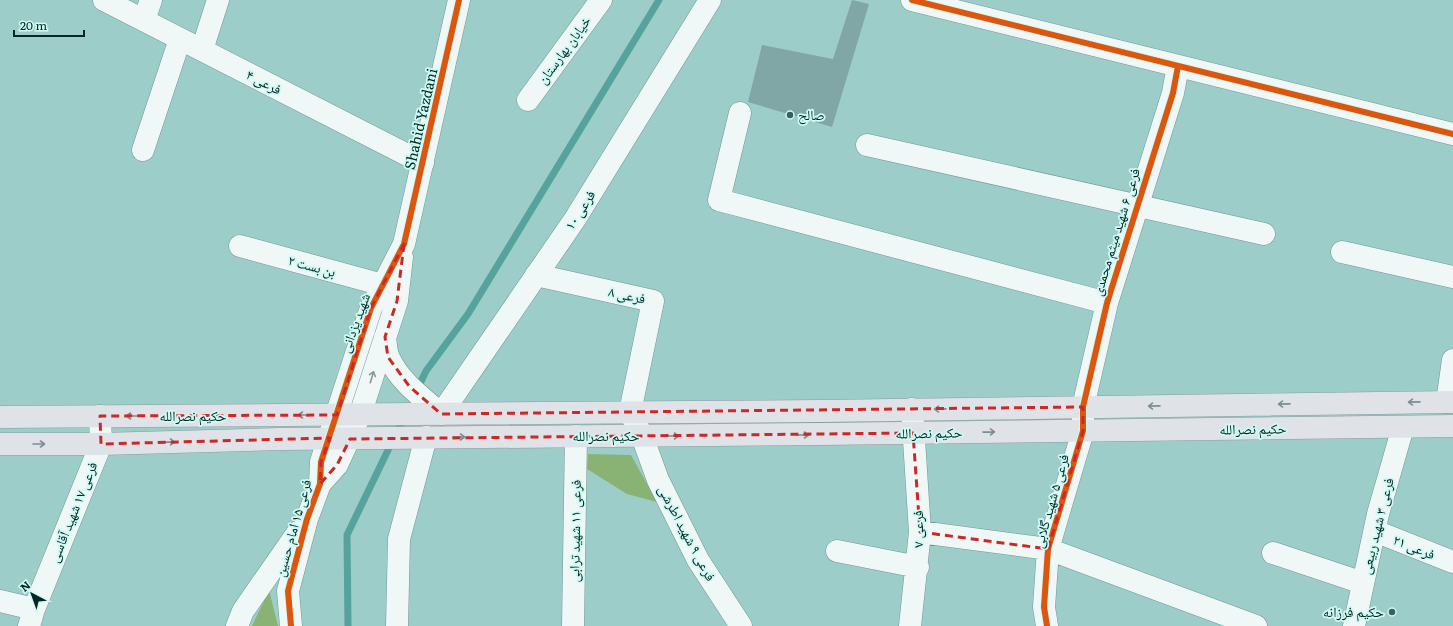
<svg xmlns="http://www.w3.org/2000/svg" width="1453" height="626" font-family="Literata,'Noto Naskh Arabic',serif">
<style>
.forest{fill:#88b374}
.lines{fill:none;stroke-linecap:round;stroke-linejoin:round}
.stream{stroke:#56a39d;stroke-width:7}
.building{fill:#80a6a6}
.minor-casing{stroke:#719894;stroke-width:23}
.major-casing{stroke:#889ba3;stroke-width:23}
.minor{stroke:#f0f8f7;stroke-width:22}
.major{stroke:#dfe3e8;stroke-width:22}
.cycleway-casing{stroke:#d0f9f4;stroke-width:8}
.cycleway{stroke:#dc560d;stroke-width:6}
.oneway{stroke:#849a98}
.oneway2{stroke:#7b8e90}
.marked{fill:none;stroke:#cb2828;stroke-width:3;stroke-dasharray:8 5;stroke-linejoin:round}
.poi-dot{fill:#37615d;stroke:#d0f9f4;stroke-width:1.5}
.labels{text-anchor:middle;stroke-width:3.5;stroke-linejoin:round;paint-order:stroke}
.street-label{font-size:14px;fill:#002724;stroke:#d0f9f4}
.poi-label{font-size:14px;fill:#002724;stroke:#d0f9f4;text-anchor:start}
</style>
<rect width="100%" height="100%" fill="#9dcdc8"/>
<!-- forest -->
<path class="forest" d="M588,454l43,1 26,47 -30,-8 -40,-25z
M269,590l9,36h-26z"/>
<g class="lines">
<!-- stream -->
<path class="stream" d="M417,390l9,-19 42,-57 191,-314
M348,626l-1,-91 57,-118"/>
</g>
<!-- building -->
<path class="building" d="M852,0l17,4 -37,123 -84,-25 14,-57 71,14z"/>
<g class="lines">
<!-- minor casing -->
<g class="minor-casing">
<path id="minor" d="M104,0l319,163
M912,0l541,134
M144,20l7,-20
M202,50l16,-50
M528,100l73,-100
M740,113l-21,87 388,103
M867,145l397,89
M143,150l37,-111
M240,246l143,39
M1342,252l111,25
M536,275l117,26 -23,111 12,24 16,44 40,80 43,66
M385,337c1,7 1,15 4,21 11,24 33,39 52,56l134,-195 135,-219
M1447,402l6,-42
M320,484l17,-19 23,-50 37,-114 5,-44
M1375,531l78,31
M920,532l128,17 208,77
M837,551l81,16
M1273,553l90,30
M0,601l34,8
M29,626l5,-17 67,-165 -1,-28
M237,626l6,-15 55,-79
M291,626l-3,-35 19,-72 13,-35 1,-22 50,-154 33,-64 55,-244
M397,626l2,-87 27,-102
M573,626l3,-190
M910,626l10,-94 -8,-123
M1047,626l-3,-19 4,-58 35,-118v-24l24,-104 66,-210 5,-27
M1354,626l24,-112 25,-87"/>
</g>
<!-- major casing -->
<g class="major-casing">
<path id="major" d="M0,417l821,-6 632,-9
M0,444h101l179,-5 541,-5 632,-8"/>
</g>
<!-- minor -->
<use href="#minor" class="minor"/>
<!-- major -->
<use href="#major" class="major"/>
<!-- cycleway casing -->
<g class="cycleway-casing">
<path id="cycleway" d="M912,0l541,134
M291,626l-3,-35 19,-72 13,-35 1,-22 50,-154 33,-64 55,-244
M1047,626l-3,-19 4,-58 35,-118v-24l24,-104 66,-210 5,-27"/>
</g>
<!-- cycleway -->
<use href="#cycleway" class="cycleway"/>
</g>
<!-- one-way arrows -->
<defs><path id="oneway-shaft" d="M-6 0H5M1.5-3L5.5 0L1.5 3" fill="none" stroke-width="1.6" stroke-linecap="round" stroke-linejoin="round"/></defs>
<use class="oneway" href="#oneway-shaft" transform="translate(372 377) rotate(-73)"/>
<g class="oneway2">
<use href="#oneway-shaft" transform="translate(1414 402) rotate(179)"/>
<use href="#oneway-shaft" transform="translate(1284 404) rotate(179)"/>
<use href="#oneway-shaft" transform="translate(1154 406) rotate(179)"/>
<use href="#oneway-shaft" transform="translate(940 409) rotate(179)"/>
<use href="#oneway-shaft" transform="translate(304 415) rotate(180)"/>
<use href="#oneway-shaft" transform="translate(132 416) rotate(180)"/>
<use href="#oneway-shaft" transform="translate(989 432) rotate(-1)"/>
<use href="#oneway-shaft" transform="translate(803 435)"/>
<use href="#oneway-shaft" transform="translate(673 436)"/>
<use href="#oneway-shaft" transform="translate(459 437)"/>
<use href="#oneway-shaft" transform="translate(169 442) rotate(-2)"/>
<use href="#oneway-shaft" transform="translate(39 444)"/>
</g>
<!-- marked area -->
<path class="marked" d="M404,244l-7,57 -12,36 3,20 21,29 32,28 642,-7v24l-35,118 -128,-17 -7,-99 -563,6 -13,26 -17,19 1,-22 9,-24 -229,6 -1,-28 237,-1 34,-107z"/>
<!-- markers -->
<g class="poi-dot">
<circle cx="790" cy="115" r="4"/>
<circle cx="1392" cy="612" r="4"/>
</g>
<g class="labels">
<!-- street labels -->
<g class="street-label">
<text transform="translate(564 50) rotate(-54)" y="5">خیابان بهارستان</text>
<text transform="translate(264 82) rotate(27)" y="5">فرعی ۴</text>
<text transform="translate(421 119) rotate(-77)" y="5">Shahid Yazdani</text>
<text transform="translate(580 210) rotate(-57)" y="5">فرعی ۱۰</text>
<text transform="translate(1116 232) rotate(-73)" y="5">فرعی ۶ شهید میثم محمدی</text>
<text transform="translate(312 266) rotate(15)" y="5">بن بست ۲</text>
<text transform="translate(627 295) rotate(12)" y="5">فرعی ۸</text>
<text transform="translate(355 323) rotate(-70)" y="5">شهید یزدانی</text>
<text x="193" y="421">حکیم نصرالله</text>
<text transform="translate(1253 429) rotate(-1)" y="5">حکیم نصرالله</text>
<text transform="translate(929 433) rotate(-1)" y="5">حکیم نصرالله</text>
<text x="606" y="441">حکیم نصرالله</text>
<text transform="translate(1051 501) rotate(-74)" y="5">فرعی ۵ شهید گلابی</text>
<text transform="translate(73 512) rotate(-68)" y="5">فرعی ۱۷ شهید آقاسی</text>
<text transform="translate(1377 526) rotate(-76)" y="5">فرعی ۳ شهید ربیعی</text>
<text transform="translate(293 528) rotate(-74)" y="5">فرعی ۱۵ امام حسین</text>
<text transform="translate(918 529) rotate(-90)" y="5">فرعی ۷</text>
<text transform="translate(575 531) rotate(-89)" y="5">فرعی ۱۱ شهید ترابی</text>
<text transform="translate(687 533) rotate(62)" y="5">فرعی ۹ شهید اطرشی</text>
<text transform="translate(1414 547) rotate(22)" y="5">فرعی ۲۱</text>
</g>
<!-- poi labels -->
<g class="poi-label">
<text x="798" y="120">صالح</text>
<text x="1384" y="617" text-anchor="end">حکیم فرزانه</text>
</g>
</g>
<!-- north arrow -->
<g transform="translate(32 594) rotate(319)" stroke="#d0f9f4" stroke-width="3" paint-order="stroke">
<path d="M0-3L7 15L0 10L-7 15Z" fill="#002724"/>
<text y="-6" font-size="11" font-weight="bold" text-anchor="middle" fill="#002724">N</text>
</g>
<!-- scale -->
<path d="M14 30v6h70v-6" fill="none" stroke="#002724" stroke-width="2"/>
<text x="20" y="30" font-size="12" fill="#002724" stroke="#d0f9f4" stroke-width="3" paint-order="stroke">20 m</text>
</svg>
